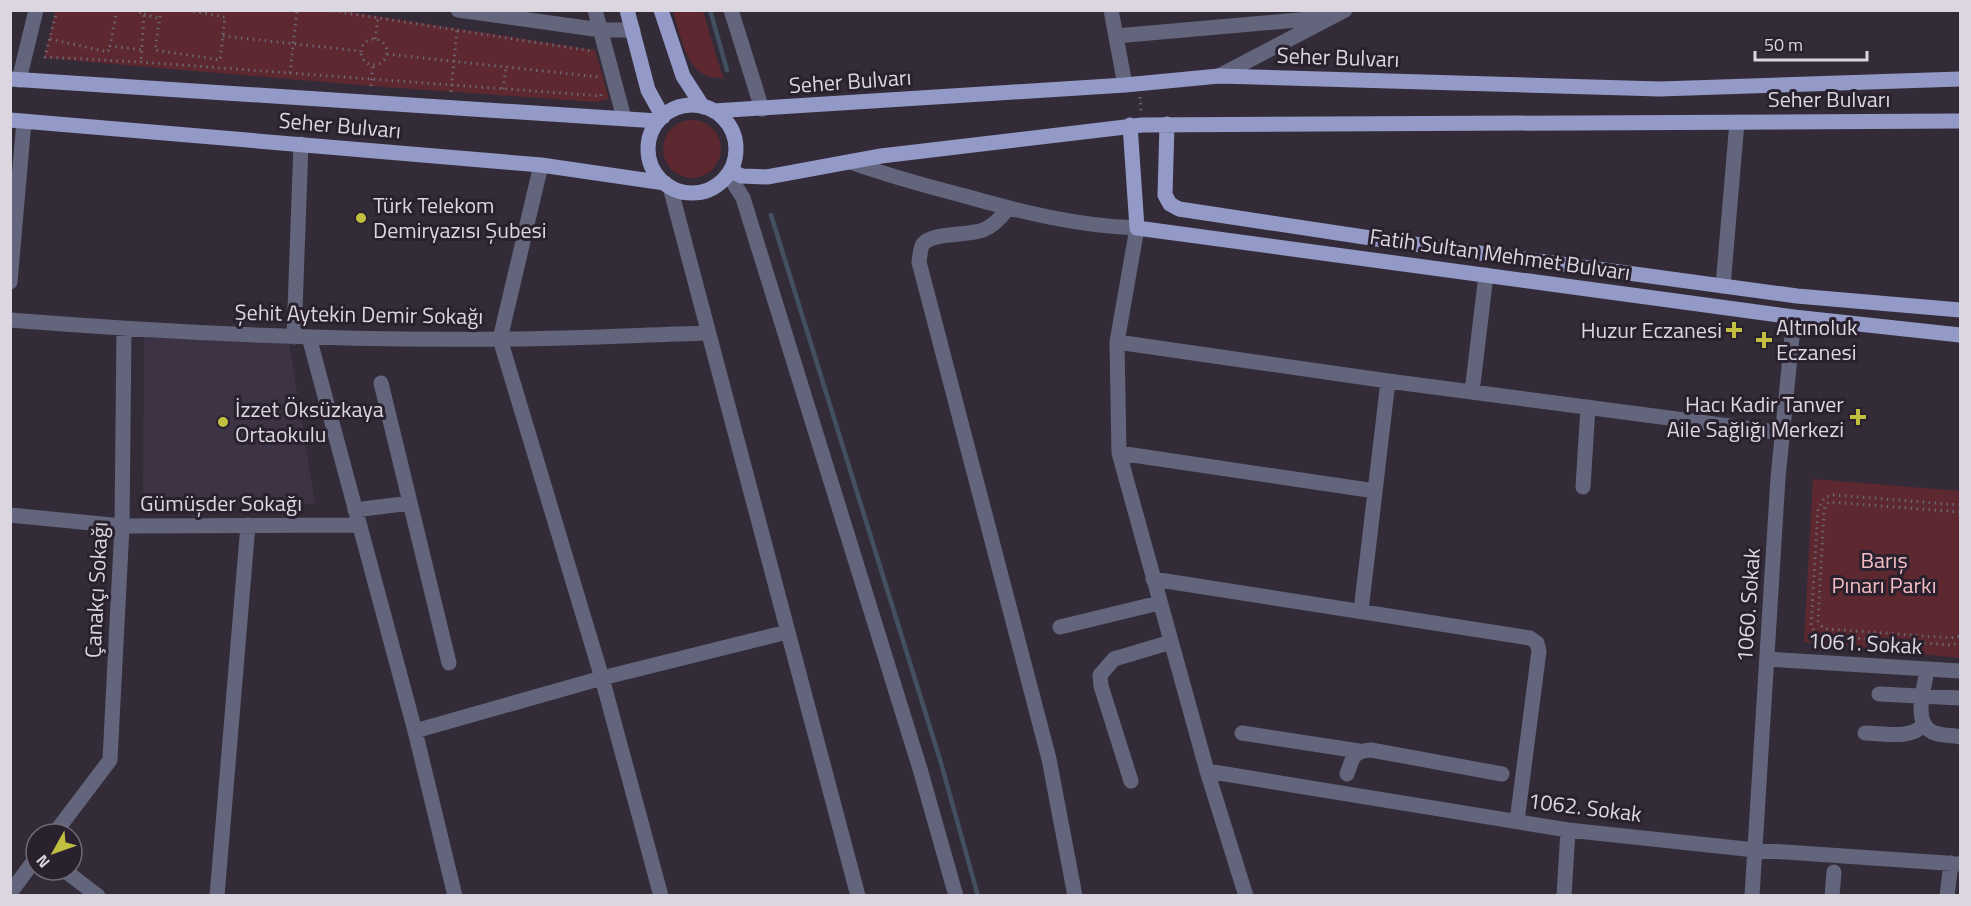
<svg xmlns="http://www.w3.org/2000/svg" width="1971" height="906" font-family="'Titillium Web',sans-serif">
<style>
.built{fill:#3d3345}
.green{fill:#5d282f}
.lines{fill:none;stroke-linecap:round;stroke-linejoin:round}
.stream{stroke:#435060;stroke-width:4.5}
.path{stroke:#6c6671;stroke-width:3;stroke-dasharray:1.5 4.5;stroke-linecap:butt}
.minor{stroke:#62657c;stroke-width:15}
.major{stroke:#949ac8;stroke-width:15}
.poi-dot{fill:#c1be40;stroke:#29222e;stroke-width:2}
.labels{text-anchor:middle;stroke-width:6;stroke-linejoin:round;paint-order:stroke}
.street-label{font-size:22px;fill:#dbd6df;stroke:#29222e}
.poi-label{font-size:22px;fill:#dbd6df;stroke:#29222e;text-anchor:start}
.park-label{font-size:22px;fill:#f5bcc1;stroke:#29222e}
</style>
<rect width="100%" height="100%" fill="#332c38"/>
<!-- built -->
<path class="built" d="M144,335l145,7 26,162 -172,-1z"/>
<!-- green -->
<path class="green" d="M55,11h289l251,39 14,49 -14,3 -224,-16 -327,-28z
M673,11h30l20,67c-37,2 -41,-40 -50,-67z
M663 149a29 29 0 1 1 58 0a29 29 0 1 1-58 0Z
M1813,479l147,12v167l-156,-16z"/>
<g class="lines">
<!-- stream -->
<path class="stream" d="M710,10l17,60
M771,215l170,548 37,133"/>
<!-- path -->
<path class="path" d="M57,10l-12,47 96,5 460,34v-2
M117,10l-7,36 33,4
M134,10l10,4 -3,48
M161,10l-6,40 65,10 5,-43 -40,-7
M327,10l264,41
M144,14l16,5
M223,36l137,15
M361 52a13 13 0 1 1 26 0a13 13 0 1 1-26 0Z
M50,39l58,13 2,-6
M375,39l3,-21
M387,54l211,23
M290,73l7,-63
M371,86l2,-21
M503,89l3,-22
M451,92l6,-62
M1140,97l1,14
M1960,505l-126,-10 -9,2 -7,12 -7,116 4,7 10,4 126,9 9,-2
M1960,512l-131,-10 -4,4 -1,6 -6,109 5,7 5,1 123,9 9,-2"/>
<!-- minor -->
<path class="minor" d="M458,10l143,20h32
M595,10l29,108
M731,10l31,99
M1111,10l14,75
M1116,36l216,-19
M1219,76l126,-66
M19,80l17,-70
M850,162c37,13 76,24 115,34 56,16 113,30 172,32l-20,114 2,111 88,318 39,125
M541,165l-41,174 102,339 59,218
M728,174l15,24 177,571 36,127
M670,187l188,709
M1008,208c-7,10 -14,18 -25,22 -15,6 -51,2 -60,14 -3,4 -3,13 -4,18l130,497 26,137
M10,282l14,-161
M1723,286l14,-164
M10,320c163,13 326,21 489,19 70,0 139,-4 209,-6
M294,337l7,-193
M309,337l106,394 40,165
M1117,342l271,39 395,52
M381,383l68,280
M1472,392l14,-117
M1119,453l256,38
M1583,487l5,-80
M355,510l55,-7
M10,515l112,11 238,-1
M1153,579l377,59 7,5 2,8 -22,170
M1361,611l27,-230
M1060,627l99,-24
M1767,659l193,12
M1927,669c-2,18 -15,52 5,63 8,4 20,3 28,5
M1879,694l81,4
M415,731l187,-53 185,-46
M1242,733l117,18
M1865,733c17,0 46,7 58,-8
M1207,771l361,59 187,20 205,14
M1347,774c6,-16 5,-23 24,-24l131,24
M1131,781l-30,-95 -1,-11 14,-16 57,-17
M54,834l56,-74 12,-234 2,-197
M64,870l34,26
M10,893l26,-35
M217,896l31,-371
M1564,896l4,-66
M1752,896l26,-418 16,-161
M1832,896l2,-24
M1947,896l4,-33"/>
<!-- major -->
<path class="major" d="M627,10l21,80 15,27
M661,10l22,66 20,31
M10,79l648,42
M648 149a44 44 0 1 1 88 0a44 44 0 1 1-88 0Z
M714,111l411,-26 94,-9 441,13 300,-10
M10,120l531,45 124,18
M1167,124l-2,71 5,9 9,5 205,31 413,56 163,14
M1130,125l7,103 657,89 166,18
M730,171l12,5 25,1 114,-21 261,-31 818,-4"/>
</g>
<!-- markers -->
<g class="poi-dot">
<circle cx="361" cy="218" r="6"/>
<path d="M1731 321h6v6h6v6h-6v6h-6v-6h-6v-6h6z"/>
<path d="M1761 331h6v6h6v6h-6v6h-6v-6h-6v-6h6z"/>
<path d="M1855 408h6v6h6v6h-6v6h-6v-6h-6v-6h6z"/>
<circle cx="223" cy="422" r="6"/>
</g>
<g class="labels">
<!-- street labels -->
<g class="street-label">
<text transform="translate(1338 57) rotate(2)" y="8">Seher Bulvarı</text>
<text transform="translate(850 81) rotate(-4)" y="8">Seher Bulvarı</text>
<text x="1829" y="107">Seher Bulvarı</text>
<text transform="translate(340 125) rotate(5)" y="8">Seher Bulvarı</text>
<text transform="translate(1500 254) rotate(8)" y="8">Fatih Sultan Mehmet Bulvarı</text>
<text transform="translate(359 314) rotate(1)" y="8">Şehit Aytekin Demir Sokağı</text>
<text x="221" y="511">Gümüşder Sokağı</text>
<text transform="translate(96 590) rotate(-87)" y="8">Çanakçı Sokağı</text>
<text transform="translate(1748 605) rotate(-86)" y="8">1060. Sokak</text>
<text transform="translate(1865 643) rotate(3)" y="8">1061. Sokak</text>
<text transform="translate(1585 807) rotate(7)" y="8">1062. Sokak</text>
</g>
<!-- poi labels -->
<g class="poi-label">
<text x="373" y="213">Türk Telekom<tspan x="373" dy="25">Demiryazısı Şubesi</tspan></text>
<text x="1776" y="335">Altınoluk<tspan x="1776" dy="25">Eczanesi</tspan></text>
<text x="1722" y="338" text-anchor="end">Huzur Eczanesi</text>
<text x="1844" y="412" text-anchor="end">Hacı Kadir Tanver<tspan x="1844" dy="25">Aile Sağlığı Merkezi</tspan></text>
<text x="235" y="417">İzzet Öksüzkaya<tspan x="235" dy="25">Ortaokulu</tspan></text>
</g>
<!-- park labels -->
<g class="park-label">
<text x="1884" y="568">Barış<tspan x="1884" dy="25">Pınarı Parkı</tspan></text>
</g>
</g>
<!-- border -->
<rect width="1971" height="906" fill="none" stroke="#dbd6df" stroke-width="24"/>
<!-- north arrow -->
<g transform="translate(54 852) rotate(230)"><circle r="28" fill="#29222e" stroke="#706a75" stroke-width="1.5"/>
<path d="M0-4.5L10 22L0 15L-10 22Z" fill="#c1be40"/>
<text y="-9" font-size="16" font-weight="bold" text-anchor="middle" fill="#dbd6df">N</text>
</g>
<!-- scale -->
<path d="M1755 51v9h112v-9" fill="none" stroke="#dbd6df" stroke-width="3"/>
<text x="1764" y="51" font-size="18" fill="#dbd6df" stroke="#29222e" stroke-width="4.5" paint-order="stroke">50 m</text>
</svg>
